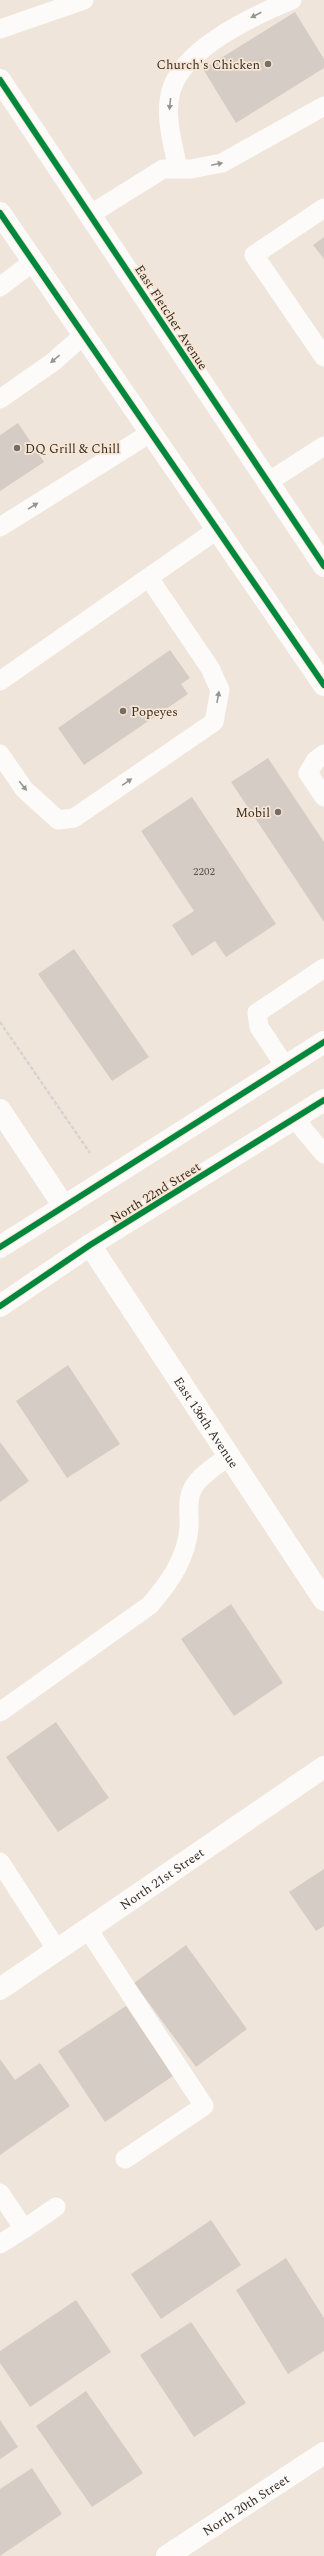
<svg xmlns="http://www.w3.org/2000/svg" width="324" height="2556" font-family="Spectral,serif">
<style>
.building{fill:#d5cdc5}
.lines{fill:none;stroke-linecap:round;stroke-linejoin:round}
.path{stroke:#d6d3d0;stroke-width:2.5;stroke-dasharray:4 2;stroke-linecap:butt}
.lane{stroke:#fdfbfa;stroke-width:19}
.street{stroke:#fdfbfa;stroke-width:22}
.secondary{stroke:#fdfbfa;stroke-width:22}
.cycleway-casing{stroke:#f8e5d3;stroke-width:8}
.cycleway{stroke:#00873e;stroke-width:6}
.oneway{fill:#989490}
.poi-dot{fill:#766d65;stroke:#f8e5d3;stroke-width:1.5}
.labels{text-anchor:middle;stroke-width:3.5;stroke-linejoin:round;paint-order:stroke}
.number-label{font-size:11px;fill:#5c554e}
.poi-label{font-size:13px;fill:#342d26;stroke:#f8e5d3;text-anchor:end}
.street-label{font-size:13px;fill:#342d26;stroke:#f8e5d3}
</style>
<rect width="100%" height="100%" fill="#f0e5db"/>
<!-- building -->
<path class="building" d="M295,12l29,47v9l-88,55 -33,-54z
M324,237v22l-11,-14z
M18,423l26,39 -44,29v-56z
M170,650l20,28 -9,6 7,10 -104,71 -26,-37z
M268,758l56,84v80l-93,-140z
M192,797l84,127 -50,33 -11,-16 -23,15 -20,-31 22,-14 -53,-80z
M74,949l75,108 -37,24 -74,-107z
M68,1365l52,79 -53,34 -51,-77z
M0,1442l29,39 -29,21z
M231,1604l52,79 -49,33 -53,-77z
M56,1722l53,76 -51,34 -52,-75z
M324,1869v57l-8,5 -27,-39z
M186,1945l61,84 -51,38 -62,-84z
M126,2006l47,70 -68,46 -47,-71z
M0,2059l15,21 25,-17 30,43 -70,49z
M211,2220l30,45 -80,54 -30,-45z
M286,2258l38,60v33l-36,23 -52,-84z
M76,2300l35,52 -81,55 -30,-44v-12z
M191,2322l55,81 -52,34 -54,-82z
M86,2391l57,82 -51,34 -56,-81z
M0,2420l18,27 -18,12z
M32,2468l30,46 -62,42v-67z"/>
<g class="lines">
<!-- path -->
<path class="path" d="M0,1022l90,131"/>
<!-- lane -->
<path class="lane" d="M0,29l84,-29
M178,169c-5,-25 -14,-53 -7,-78 12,-43 84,-76 121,-91
M324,208l-70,47 70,102
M91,214l72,-45h28l31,-6 102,-57
M0,287l34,-26
M0,399l53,-37 32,-28
M268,482l56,-36
M0,527l152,-95
M0,681l218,-152
M0,754l24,35 34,31 16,-2 140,-96 6,-32 -10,-22 -61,-90
M324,754l-8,6 -8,13 16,24
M285,1066l-26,-39 -2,-14 67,-45
M294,1118l30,36
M0,1712l150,-107c19,-22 37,-47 39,-78 1,-13 -3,-26 4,-39 7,-13 24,-23 36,-32
M0,1862l57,88
M87,1928l117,178 -79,53
M0,2193l24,36 -24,15
M24,2229l32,-22"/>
<!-- street -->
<g class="street">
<path d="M0,1110l63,95"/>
<path id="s1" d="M90,1245l234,355"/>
<path id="s2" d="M0,1989l324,-222"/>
<path id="s3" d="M167,2556l157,-103"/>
</g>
<!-- secondary -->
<path class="secondary" d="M0,80l324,486
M0,213l324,472
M0,1247l324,-205
M0,1306l90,-61 234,-145"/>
<!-- cycleway casing -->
<g class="cycleway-casing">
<path id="cycleway" d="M0,80l324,486
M0,213l324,472
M0,1247l324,-205
M0,1306l90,-61 234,-145"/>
</g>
<!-- cycleway -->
<use href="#cycleway" class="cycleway"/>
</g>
<!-- one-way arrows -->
<defs><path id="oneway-solid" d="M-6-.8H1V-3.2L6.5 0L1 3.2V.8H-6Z"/></defs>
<g class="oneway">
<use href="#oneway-solid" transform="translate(256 15) rotate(153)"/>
<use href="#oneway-solid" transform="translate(170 104) rotate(96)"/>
<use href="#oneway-solid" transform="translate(217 164) rotate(-12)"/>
<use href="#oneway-solid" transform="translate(55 359) rotate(140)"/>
<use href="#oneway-solid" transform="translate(33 506) rotate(-32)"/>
<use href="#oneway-solid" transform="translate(218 697) rotate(-80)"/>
<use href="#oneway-solid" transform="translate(127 782) rotate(-35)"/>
<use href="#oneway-solid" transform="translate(23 786) rotate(51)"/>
</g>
<!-- markers -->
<g class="poi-dot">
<circle cx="268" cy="64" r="4"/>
<circle cx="17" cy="448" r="4"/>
<circle cx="123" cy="711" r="4"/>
<circle cx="278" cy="812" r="4"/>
</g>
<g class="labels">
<!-- number labels -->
<g class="number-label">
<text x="204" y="875">2202</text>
</g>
<!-- poi labels -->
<g class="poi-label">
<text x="260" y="69">Church's Chicken</text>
<text x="25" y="453" text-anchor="start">DQ Grill &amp; Chill</text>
<text x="131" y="716" text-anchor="start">Popeyes</text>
<text x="270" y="817">Mobil</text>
</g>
<!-- street labels -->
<g class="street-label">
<text transform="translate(172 317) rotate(57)" y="5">East Fletcher Avenue</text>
<text transform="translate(155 1192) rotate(-32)" y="5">North 22nd Street</text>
<text dy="5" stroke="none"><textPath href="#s1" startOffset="212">East 136th Avenue</textPath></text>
<text dy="5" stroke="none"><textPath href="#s2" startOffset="196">North 21st Street</textPath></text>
<text dy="5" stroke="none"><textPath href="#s3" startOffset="94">North 20th Street</textPath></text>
</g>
</g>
</svg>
